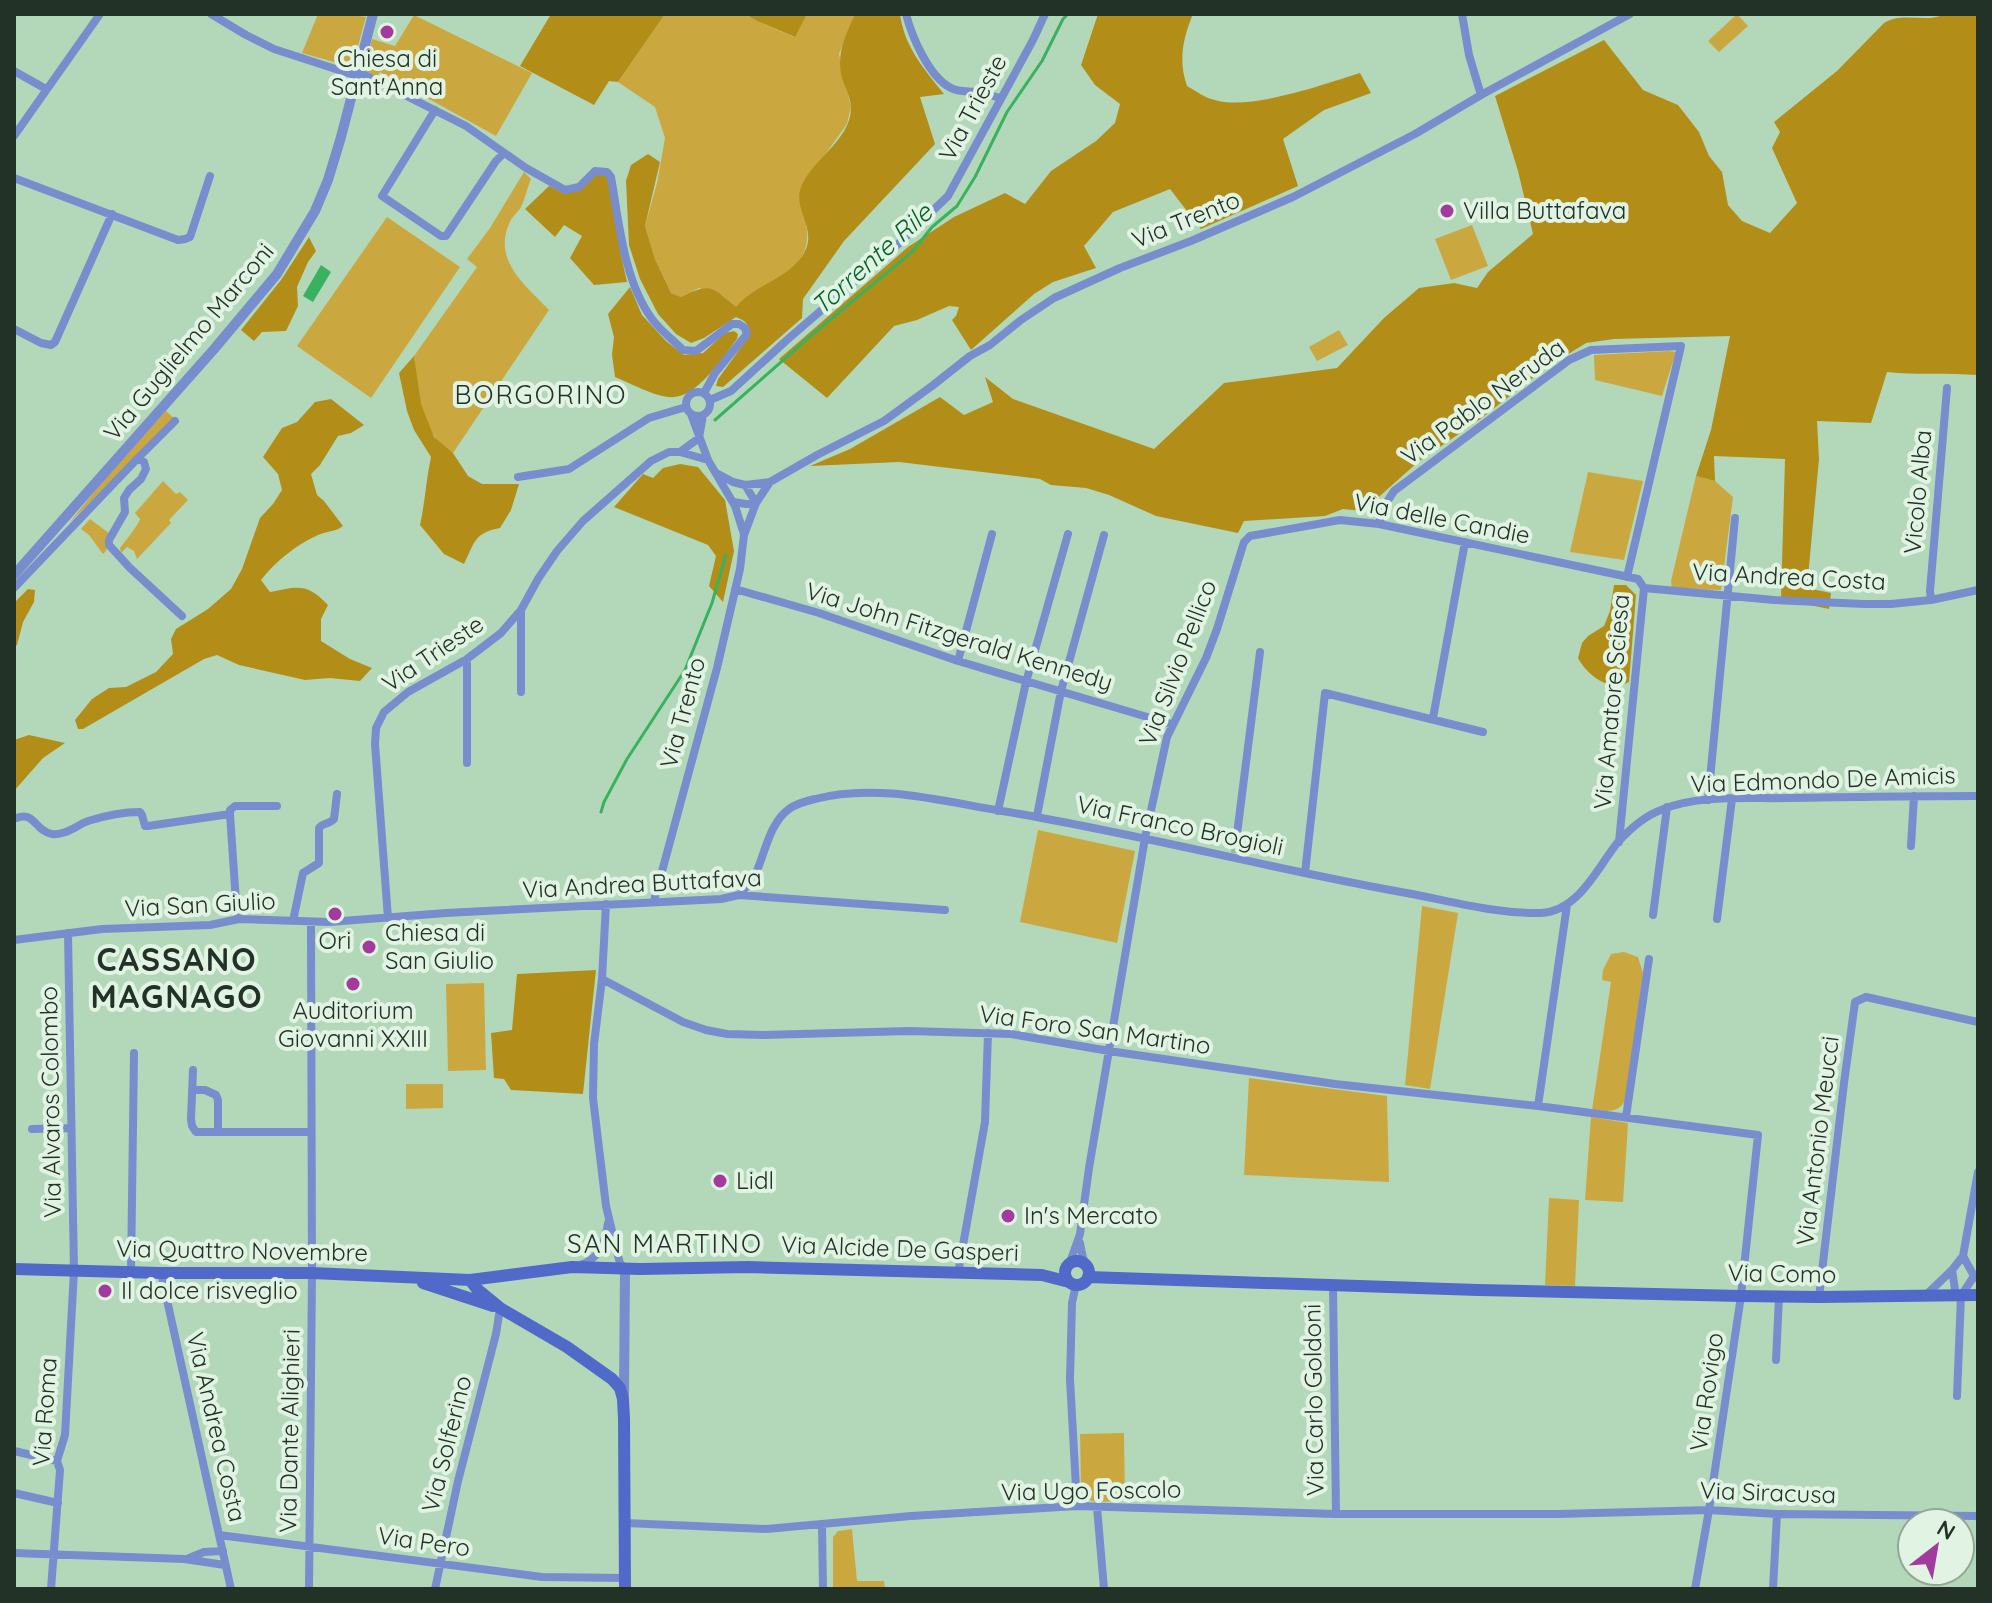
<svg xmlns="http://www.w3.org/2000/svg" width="1992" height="1603" font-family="Quicksand,sans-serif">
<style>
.green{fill:#cba83f}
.forest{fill:#b28e18}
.water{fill:#38b25e}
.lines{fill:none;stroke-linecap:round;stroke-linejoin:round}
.stream{stroke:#38b25e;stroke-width:3}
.minor-tunnel{stroke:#96b79c;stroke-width:8;stroke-dasharray:8 4;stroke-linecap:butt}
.minor{stroke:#788dcd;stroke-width:8}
.tertiary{stroke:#788dcd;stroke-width:10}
.secondary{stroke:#516aca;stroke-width:12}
.poi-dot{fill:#a33a9d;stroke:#e1f3e3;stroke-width:3}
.labels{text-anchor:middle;stroke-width:8;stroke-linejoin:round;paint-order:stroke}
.poi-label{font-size:24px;fill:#233226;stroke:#e1f3e3;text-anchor:start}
.street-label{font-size:24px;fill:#233226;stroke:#e1f3e3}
.water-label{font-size:26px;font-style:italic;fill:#07602a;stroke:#e1f3e3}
.neighbourhood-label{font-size:26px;letter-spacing:2px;fill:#233226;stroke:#e1f3e3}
.district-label{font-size:32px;font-weight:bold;letter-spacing:2px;fill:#233226;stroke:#e1f3e3}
</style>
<rect width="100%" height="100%" fill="#b3d8b9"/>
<!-- green -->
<path class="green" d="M318,14h30l18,3 -11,40 -4,7h-10l-39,-11z
M665,14h80l12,7 37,16 13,-23h48l-16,40 12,53 -4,17 -25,35 -22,44c14,39 9,57 -28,79 -14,8 -26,13 -36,26l-14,-13 -23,-7 -18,9 -10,-4 -16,-34 -10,-33 12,-43 8,-45 -10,-31 -37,-25z
M1737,14l11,12 -29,26 -11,-11z
M414,15l118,58 -36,63 -116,-64 -3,5 -11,-6 -1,-4 7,-28 23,7z
M524,172l7,7c-4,9 -6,21 -11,30 -4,5 -9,9 -11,15 -16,37 17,62 40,86l-96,143c-6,-5 -15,-10 -19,-17 -17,-22 -17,-55 -20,-80l63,-89 -10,-8 23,-31z
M387,217l73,50 -89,131 -74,-52z
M1472,225l16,41 -37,14 -16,-41z
M1339,330l9,15 -31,16 -8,-14z
M1669,351l7,1 -14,44 -67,-16 -1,-25z
M166,411l9,8 -106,104 36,-44z
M1588,472l55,9 -19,79 -54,-8z
M1696,476l19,5 18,16 -12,93 -49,-1 -1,-8z
M163,481l13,13 4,-2 8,8 -19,20 2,3 -34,36 -3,-8 -7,-4 -6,6 -1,-5c4,-5 19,-24 20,-29l-5,-6z
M90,519l20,15 -4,17 -3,3 -14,-19 -8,-6z
M1038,830l97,21 -18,92 -97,-21z
M1422,906l36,7 -28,176 -25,-4z
M1624,952l14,5 5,16 -17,126c-7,15 -19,12 -34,11l19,-128 -9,-2 1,-10 8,-16z
M484,983l2,87 -38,1 -2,-87z
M1249,1078l138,18 2,86 -145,-7z
M406,1084h37v24l-37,1z
M1591,1117l37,6 -5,79 -38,-2z
M1549,1198l30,2 -4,86 -30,-1z
M1124,1433l1,68 -30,1 -8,-3 -6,-12 -1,-53z
M852,1529l5,52h27l1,8h-52v-52l5,-6z"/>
<!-- forest -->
<path class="forest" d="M551,14h114l-47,68 -9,-1 -15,24 -74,-39z
M745,14h62l-12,23 -38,-16z
M855,14h45c4,32 24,55 44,80l-24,3 15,47 -91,97 -41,58 -1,19 -79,69 -7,-1 2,-7 32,-44c-1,-11 -4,-14 -14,-18l-32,21 -13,5 -15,-9 -18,-20 -18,-35 -11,-34 -3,-64 5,-16 17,-11 12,8 -15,64 10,33 16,34 10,4c30,-15 31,-10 55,10 17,-21 46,-26 63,-47 23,-27 -5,-47 1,-70 9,-29 51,-49 51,-82 0,-10 -6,-21 -9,-30 -6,-25 3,-41 13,-64z
M1098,14h95c-10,24 -15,47 -6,72 9,5 18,12 28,14 34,11 110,-16 145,-27l11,20 -47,17 -41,29 15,47 -97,43 -31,-40 -57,23 -29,34 12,22 -43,14 -19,12 -63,56 -19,-30 4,-4 3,-9 -10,-1 -32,14 -23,6 -67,72 -48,-39 129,-112 46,-30 51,-24 20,11 26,-33 45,-30 19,-18 5,-19 -25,-19 -14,-20z
M1945,14h33v361c-31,-2 -61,0 -91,-3l-16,51 -54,-2 2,38 -12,129 24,5 -2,16 -48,-10 4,-140 -71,-3 1,25 -19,-5 15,-46 19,-94 -116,3 -28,4 -43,27 -64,50 -61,42 -55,49 -20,-2 -18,7 -81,5 -6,12 -82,-17 -47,-21 -23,-7 -35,-3 -11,-6 -141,-17 -89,4 40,-17 90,-52 24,18 29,-13 -8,-25 28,22 141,50 70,-66 113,-15 47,-50 35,-30 35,-5 23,5 11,-16 45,-38 -15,-63 -23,-75 109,-56 39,50 35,15 21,27 10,24 13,16 6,33 14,16 28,12 27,-30 -25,-55 8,-16 -6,-10 63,-51 47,-48c19,-12 42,1 61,-9z
M597,174h9l2,3 12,73 7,32 -33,3 -24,-27 12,-22 -18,-11 -9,12 -30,-28 24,-23 16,7z
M309,237l7,14 -8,11 -11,25 1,19 -12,25 -24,1 -8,9 -13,-11 40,-50z
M630,287l12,28 24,26 18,14 19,-2 22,-20 9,-2 4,3 -1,5c-14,18 -38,56 -63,58 -15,2 -44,-14 -59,-20l-3,-22 2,-18 -6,-23z
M414,356l7,48 13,33 19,16 15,23 14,8h37l-8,26 -11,18c-26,5 -25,14 -36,36l-20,-10 -24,-29c5,-22 6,-45 11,-68l-17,-27 -7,-19 -8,-38z
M331,399l33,26 -13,8 -13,3 -18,29 -9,9 6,21 7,6 19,25c-8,6 -16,5 -25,9 -22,10 -42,26 -57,45l9,12c29,-6 37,-9 58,13l-7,14v22l29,18 22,9 -12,13 -30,-3 -25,2 -66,-15 -22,-10 -13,4 -121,70h-5l-3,-9 17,-21 17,-11 17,-1 30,-15 17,-18 -2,-15 5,-10 32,-20 23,-20 11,-20 18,-51 13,-14 9,-14 -4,-16 -15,-17 19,-29 15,-6 18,-20z
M680,464l18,3 27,33 9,51 -11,51 -14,-16 7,-30 -8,-11 -94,-38 29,-33 10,4 10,-10z
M1614,585h12l10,10 -7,87c-19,11 -42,-7 -51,-24l4,-15 6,-7 16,-10 6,-15z
M28,589l7,1 -1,12 -11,20 -6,23 -3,2v-44z
M29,735l36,8 -22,15 -29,33v-51z
M596,970l-13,124 -72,-4 -7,-11 -10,-1 -3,-45 21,-3 5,-56z"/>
<!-- water -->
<path class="water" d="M321,265l10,7 -18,30 -10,-6z"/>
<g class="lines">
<!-- stream -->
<path class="stream" d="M715,420l99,-87 98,-81 20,-25 25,-21 18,-29 32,-65 35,-51 21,-42 5,-5
M601,812l3,-10 23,-43 58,-89 27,-67 14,-48"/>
<!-- minor-tunnel -->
<path class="minor-tunnel" d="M1235,853l1,-11"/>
<!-- minor -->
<path class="minor" d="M211,14l35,21 28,14 83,27
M906,14c6,23 23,63 45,74 7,4 17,3 25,4 8,1 16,4 24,6
M1462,14l7,41 12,40
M14,71l32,18
M359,72l107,54 60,42 39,22 14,-3 16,-16 12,1 4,5c8,45 13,104 41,142 8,11 21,21 31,31l13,1 36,-27h7l6,4 2,6 -32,39 -11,20
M435,110l-53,86 59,40h5l50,-75 8,-8
M14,136l86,-122
M14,178l164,62 7,-1 5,-2 20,-61
M14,329l27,14 10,2 4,-3 57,-128
M686 404a12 12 0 1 1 24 0a12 12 0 1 1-24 0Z
M710,400l21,-9 57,-52 108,-93 52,-50 85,-156 12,-26
M691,414l17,46 27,46 9,28
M680,452l28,8
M138,458l37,-37
M718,474l15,8 12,3 25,-3 47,-27 67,-34 48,-35 38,-30 20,-11 31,-25 33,-22 66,-30 71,-27 102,-44 122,-63 66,-39 149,-81
M518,477l51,-8 80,-51 37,-11
M733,502l13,2 10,-1 -11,-18
M1379,524l6,-19 9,-14 175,-131 22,-10 90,-4 -54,231
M14,588l124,-130 6,4 2,7 -5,10 -12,11 -5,8 1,14 -16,28v5l21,23 52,48
M1644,588l130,12 90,4h27l40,-4 47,-10
M735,589l84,24 139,48 213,63
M1931,600l-1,-9 17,-203
M521,611v81
M467,659v104
M958,661l34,-127
M1433,718l32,-176
M1708,800l27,-282
M998,811l28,-129 42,-148
M230,814v-4l5,-4h42
M1037,816l24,-125 43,-156
M14,819c21,-10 20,12 38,15 13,2 25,-9 36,-13 16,-5 35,-9 52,-9l2,3 3,11h3l82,-12 6,88 3,17
M1236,842l24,-190
M1911,846l3,-50
M1305,873l20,-180 158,39
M739,895c8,-8 15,-16 19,-27 8,-20 13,-46 31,-59 7,-5 17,-8 26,-10 61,-16 126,2 187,12 134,22 265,57 399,81 46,8 93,22 140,21 38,-2 56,-45 77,-71 12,-13 26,-26 43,-32 37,-16 88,-11 127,-12 64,-1 127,-2 190,-2
M654,901l63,-233 23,-99 4,-34 12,-32 14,-21
M606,904l-4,75 -8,65 -1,54 13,108 12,50 2,7 5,6
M1653,915l14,-108
M388,918l-13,-174 1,-16 8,-16 24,-20 59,-33 34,-26 20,-23 17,-31 19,-28 26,-30 68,-60 18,-9h11l19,-14 4,-23
M1717,919l15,-120
M293,921l10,-48 16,-10v-35c3,-5 11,-4 15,-9l3,-25
M14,940l88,-11 108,-4 29,-6 90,3 117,-9 275,-14 18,-4 206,15
M602,979l81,43 23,8 21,4 36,1 146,-4 102,3 98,17 226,33 203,22 220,29 -17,161 -32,214 -14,79
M193,1070l-2,49 1,7 4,6h115
M192,1090h13l11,5 2,5v32
M1538,1106l29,-201
M1626,1117l23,-158
M32,1129l39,-1
M1080,1243l3,15 3,8
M1963,1256l11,20 3,2
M580,1265c20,-6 25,-23 28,-42
M1069,1265l11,-31 9,-66 56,-330 22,-101 39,-79 11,-29 27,-87 6,-6 90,-16 39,4 259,55 6,9 -25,254
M1952,1270l4,26
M131,1272l3,-219
M161,1273l70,316
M958,1273l27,-151 3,-89
M1076,1285l-4,18 -2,76 7,127
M1333,1286l3,228
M1926,1295l26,-25 11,-14 15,-84
M1819,1297l25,-214 11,-81 11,-5 112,25
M1776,1360l3,-63
M1957,1396l4,-100 13,-20
M14,1451l43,10
M14,1493l44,10
M1097,1507l7,82
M625,1523l141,6 145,-13 166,-10 259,8h222l151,-4 68,4 201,2
M822,1525l1,64
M219,1535l323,42 83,1
M14,1553l170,6 41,6
M189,1558l15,-6 19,-1
M51,1589l9,-119 -3,-9 8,-26 9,-164 -6,-338
M309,1589l3,-316 -1,-351
M435,1589l23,-108 38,-147 4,-26
M1773,1589l4,-75"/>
<!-- tertiary -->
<path class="tertiary" d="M14,575l201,-227 62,-74 38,-63 13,-31 13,-43 32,-123
M624,1395l1,-126"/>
<!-- secondary -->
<path class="secondary" d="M1065 1273a12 12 0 1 1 24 0a12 12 0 1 1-24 0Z
M14,1269l147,4h151l158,7 102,-13 69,2 107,-2 294,8 27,7
M1088,1277l390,13 263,6 78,1 159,-2
M470,1280l7,9 23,19 67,39 45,32 8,9 3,11 1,20 1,170
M423,1283l70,23"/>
</g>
<!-- markers -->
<g class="poi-dot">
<circle cx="387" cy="32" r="8"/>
<circle cx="1447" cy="211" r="8"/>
<circle cx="335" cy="914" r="8"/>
<circle cx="369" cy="947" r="8"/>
<circle cx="353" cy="984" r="8"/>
<circle cx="720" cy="1181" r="8"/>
<circle cx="1008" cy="1216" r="8"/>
<circle cx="105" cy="1291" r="8"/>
</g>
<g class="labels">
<!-- poi labels -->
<g class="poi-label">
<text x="387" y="67" text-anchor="middle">Chiesa di<tspan x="387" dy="28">Sant'Anna</tspan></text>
<text x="1463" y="219">Villa Buttafava</text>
<text x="385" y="941">Chiesa di<tspan x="385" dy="28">San Giulio</tspan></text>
<text x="335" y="949" text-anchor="middle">Ori</text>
<text x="353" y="1019" text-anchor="middle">Auditorium<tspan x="353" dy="28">Giovanni XXIII</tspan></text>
<text x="736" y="1189">Lidl</text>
<text x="1024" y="1224">In's Mercato</text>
<text x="121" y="1299">Il dolce risveglio</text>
</g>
<!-- street labels -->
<g class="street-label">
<text transform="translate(973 108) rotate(-62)" y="8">Via Trieste</text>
<text transform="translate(1186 220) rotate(-22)" y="8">Via Trento</text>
<text transform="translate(189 342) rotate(-50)" y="8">Via Guglielmo Marconi</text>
<text transform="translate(1483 402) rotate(-36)" y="8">Via Pablo Neruda</text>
<text transform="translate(1918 492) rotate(-85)" y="8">Vicolo Alba</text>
<text transform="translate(1442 519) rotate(11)" y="8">Via delle Candie</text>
<text transform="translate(1789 577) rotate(3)" y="8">Via Andrea Costa</text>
<text transform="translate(959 637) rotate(17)" y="8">Via John Fitzgerald Kennedy</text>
<text transform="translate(433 654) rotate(-34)" y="8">Via Trieste</text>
<text transform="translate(1178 663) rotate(-69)" y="8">Via Silvio Pellico</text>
<text transform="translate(1612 702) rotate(-85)" y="8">Via Amatore Sciesa</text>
<text transform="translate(683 713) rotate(-75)" y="8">Via Trento</text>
<text transform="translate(1823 780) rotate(-2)" y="8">Via Edmondo De Amicis</text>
<text transform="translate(1180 826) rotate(12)" y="8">Via Franco Brogioli</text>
<text transform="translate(642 884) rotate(-3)" y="8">Via Andrea Buttafava</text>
<text transform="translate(200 905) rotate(-3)" y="8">Via San Giulio</text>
<text transform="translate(1095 1030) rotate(8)" y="8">Via Foro San Martino</text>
<text transform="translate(51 1102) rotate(-91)" y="8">Via Alvaros Colombo</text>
<text transform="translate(1818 1141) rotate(-83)" y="8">Via Antonio Meucci</text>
<text transform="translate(900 1249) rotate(2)" y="8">Via Alcide De Gasperi</text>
<text transform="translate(242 1251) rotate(1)" y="8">Via Quattro Novembre</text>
<text transform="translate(1782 1274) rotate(1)" y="8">Via Como</text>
<text transform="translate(1707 1392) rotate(-82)" y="8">Via Rovigo</text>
<text transform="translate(1314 1400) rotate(-91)" y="8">Via Carlo Goldoni</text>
<text transform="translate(45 1412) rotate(-86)" y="8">Via Roma</text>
<text transform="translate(216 1427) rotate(77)" y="8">Via Andrea Costa</text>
<text transform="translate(290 1431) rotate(-89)" y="8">Via Dante Alighieri</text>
<text transform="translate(447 1444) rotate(-76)" y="8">Via Solferino</text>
<text transform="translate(1091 1491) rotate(-1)" y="8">Via Ugo Foscolo</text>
<text transform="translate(1768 1493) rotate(2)" y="8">Via Siracusa</text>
<text transform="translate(424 1542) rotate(8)" y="8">Via Pero</text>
</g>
<!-- water labels -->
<g class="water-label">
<text transform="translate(872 259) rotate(-42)" y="9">Torrente Rile</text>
</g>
<!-- neighbourhood labels -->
<g class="neighbourhood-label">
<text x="541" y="404">BORGORINO</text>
<text x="665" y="1253">SAN MARTINO</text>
</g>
<!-- district labels -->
<g class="district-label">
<text x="177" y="971">CASSANO<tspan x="177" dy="37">MAGNAGO</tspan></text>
</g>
</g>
<!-- border -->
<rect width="1992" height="1603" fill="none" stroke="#233226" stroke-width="32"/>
<!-- north arrow -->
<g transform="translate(1936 1547) rotate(31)"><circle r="38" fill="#e1f3e3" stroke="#95a697" stroke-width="2"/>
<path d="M0-6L14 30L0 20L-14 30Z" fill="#a33a9d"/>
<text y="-12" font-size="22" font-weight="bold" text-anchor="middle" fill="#233226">N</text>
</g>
</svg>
